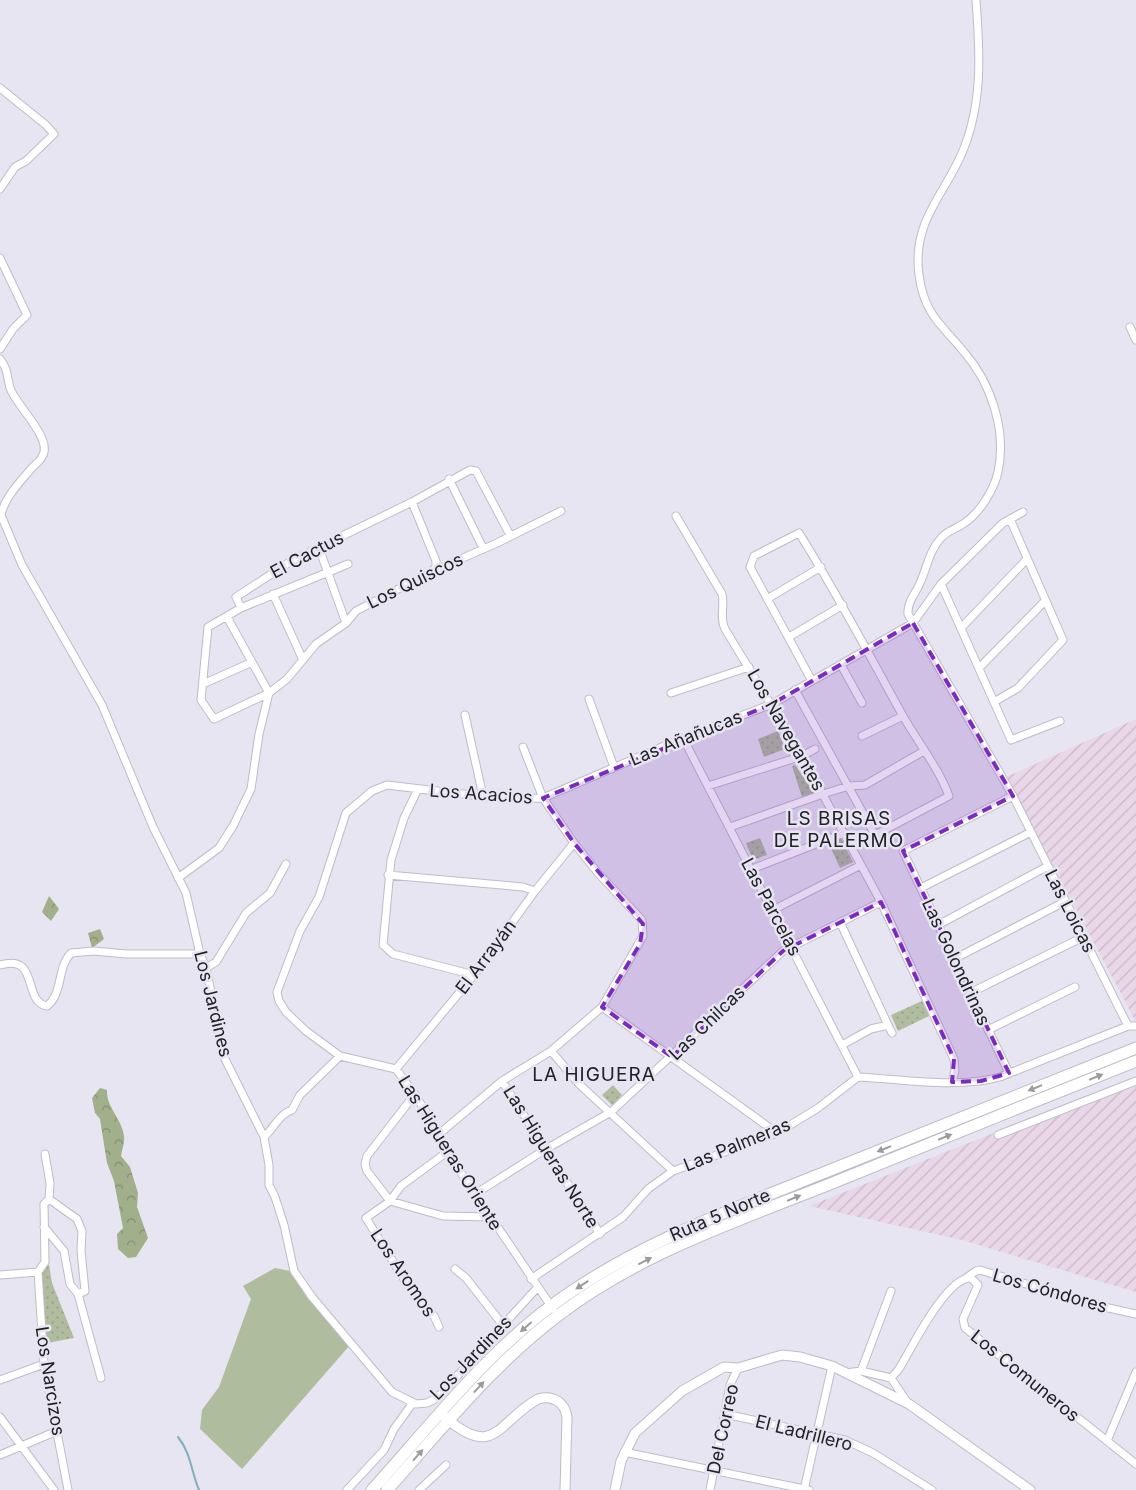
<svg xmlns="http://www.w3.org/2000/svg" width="1136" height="1490" font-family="Inter,sans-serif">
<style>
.industrial{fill:url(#industrial-furrows)}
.forest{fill:url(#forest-crowns)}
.park{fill:url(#park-dots)}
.pitch{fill:#b0bc9e}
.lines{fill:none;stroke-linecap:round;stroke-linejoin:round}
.stream{stroke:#81afbc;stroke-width:2}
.minor-casing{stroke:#bdbdc8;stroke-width:9}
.tertiary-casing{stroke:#bdbdc8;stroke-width:11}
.trunk-casing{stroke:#bdbdc8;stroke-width:13}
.minor{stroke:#fff;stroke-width:7}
.tertiary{stroke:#fff;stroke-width:9}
.trunk{stroke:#fff;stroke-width:11}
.oneway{fill:#9c9b9d}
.marked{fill:#7b2cbf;fill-opacity:0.2;stroke:#7b2cbf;stroke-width:4;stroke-dasharray:10 6;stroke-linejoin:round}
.labels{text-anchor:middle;stroke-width:5;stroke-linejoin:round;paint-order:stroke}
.street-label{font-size:18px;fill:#222126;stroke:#e6e5f1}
.neighbourhood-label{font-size:19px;letter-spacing:1px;fill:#222126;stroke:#e6e5f1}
</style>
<defs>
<pattern id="industrial-furrows" width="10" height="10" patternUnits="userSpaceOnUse" patternTransform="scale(1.25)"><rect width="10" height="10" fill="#e9d6e7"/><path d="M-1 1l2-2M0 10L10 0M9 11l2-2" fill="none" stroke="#c8b7c6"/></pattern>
<pattern id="forest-crowns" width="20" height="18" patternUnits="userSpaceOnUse" patternTransform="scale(1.25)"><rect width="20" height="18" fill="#a1af8b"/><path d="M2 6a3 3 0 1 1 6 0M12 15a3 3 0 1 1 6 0" fill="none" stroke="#838e71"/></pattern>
<pattern id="park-dots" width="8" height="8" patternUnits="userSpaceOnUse" patternTransform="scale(1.25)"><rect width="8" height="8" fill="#b0bc9e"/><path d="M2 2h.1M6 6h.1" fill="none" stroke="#97a188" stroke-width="1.8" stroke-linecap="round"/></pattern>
</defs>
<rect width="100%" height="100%" fill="#e6e5f1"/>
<!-- industrial -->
<path class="industrial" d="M1136,719v303l-130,-245z
M1136,1077v215l-174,-52 -153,-34z"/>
<!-- forest -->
<path class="forest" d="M49,896l10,13 -8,12 -9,-9z
M100,929l4,10 -12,9 -4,-15z
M100,1088l7,2c-1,17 15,29 17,46 1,6 -2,14 -3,20l9,11 8,26 -1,14 11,31 -12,19 -8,1 -10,-9 -1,-15 6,-6 -9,-47 -7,-18 -7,-44 -5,-6 -3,-15z"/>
<!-- park -->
<path class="park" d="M778,731l7,18 -21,8 -6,-18z
M795,765l19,28 -12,4 -10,-31z
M760,838l7,17 -14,5 -7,-17z
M841,838l12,24 -13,6 -11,-24z
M922,1001l7,15 -31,15 -7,-16z
M613,1085l9,10 -10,10 -10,-10z
M49,1265l3,18 22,55 -27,5 -7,-77z"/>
<!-- pitch -->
<path class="pitch" d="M275,1268l15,3 18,28 42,46 -108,124 -42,-40 2,-19 17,-23 32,-88 -8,-13z"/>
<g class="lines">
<!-- stream -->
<path class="stream" d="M178,1437c13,16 13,34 21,53"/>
<!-- minor casing -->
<g class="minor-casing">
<path id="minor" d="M976,0c4,52 7,104 -14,153 -19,44 -50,69 -43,122 5,39 22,49 45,77 27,31 43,78 34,120 -4,18 -19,42 -35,52 -8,5 -16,7 -22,14 -12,13 -14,30 -21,45 -4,10 -13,19 -12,31l105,182 115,230
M0,88l46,37 8,9 -28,27 -11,6 -15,22
M0,258l27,57 -14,14 -13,20
M1130,327l6,13
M0,359c8,10 7,18 10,29 6,17 38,46 34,64 -2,9 -9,12 -14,18 -11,13 -26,29 -29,45l21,50 80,140 51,122 33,66 14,61 6,14 19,91 39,78 5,28v20l6,12 9,28 10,46 18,26 80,95 24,12 11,-1 10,-5 100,-110
M449,479l34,69
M412,502l24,59v6l-5,5
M676,516l46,78c3,12 -3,23 3,35l77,127 79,146 73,157 1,12 -3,11
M319,548l27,75
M941,584l70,156 49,-19
M273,594l30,66
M767,599l54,-32
M241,608l107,-44
M227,617l42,76 -55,26 -13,-19 7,-73 33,-19 -5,-11 57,-37 119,-58 58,-32 6,1 34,64
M961,628l66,-69
M789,637l54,-32
M841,665l21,38
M979,668l66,-67
M203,684l47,-21
M795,690l80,145 74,-39c-11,-29 -30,-52 -46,-80 -34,-61 -66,-123 -104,-183l-45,23 -4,11 62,114
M671,693l78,-26
M589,699l25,68
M994,702l24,-14 45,-48 -53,-121
M465,715l18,81
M862,736l41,-20
M683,738l175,339
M708,786l94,-30 13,-7
M418,789l-14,29 -13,42 -8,85 10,9 81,21
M730,827l93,-33 26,-8 16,-1 59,-34
M752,869l92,-36
M388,875l135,12 12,4
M178,878l41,-30 14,-22 18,-37 8,-55 10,-41 18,-14 29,-35 30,-21 10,-12 75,-39 66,-29 64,-32
M921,888l110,-56
M773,910l88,-45
M840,922l48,103
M938,925l110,-59
M954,959l112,-58
M0,965c40,-12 22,37 47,41 16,-12 10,-39 24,-53l23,-2 32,3h74
M206,968l10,-6 30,-49 24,-20 16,-29
M970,993l113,-56
M602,1007l175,126
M988,1030l87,-43
M842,1045l29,-16 17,-4 4,8
M551,1051l29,34 93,86
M396,1069l78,-94 61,-84 39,-48
M1009,1073l-106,-222 110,-55
M502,1081l98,153
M415,1094l-48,62 -2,8 2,7 23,30 53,15 48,1
M439,1134l63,-53 49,-30 51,-44 41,-71 -1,-16 -44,-47 -24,-30 -31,-45 -20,-51
M998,1135l138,-54
M264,1137c10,-9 15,-23 28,-27l8,-15 40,-39
M45,1154l5,29 -1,16
M475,1194l71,-45 65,-37 172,-161 98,-49
M44,1227l20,24 6,33 8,10
M455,1269l11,9 36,46
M38,1272l7,-10 -1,-58 5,-5 28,20 5,12 -1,20 4,40 -7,3 23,84
M38,1272l6,92 24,126
M0,1275l38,-3
M966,1278l10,-7 4,-1 115,35 41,9
M531,1279l92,-62 25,-28 25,-18 104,-38 41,-25 40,-31c44,2 99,12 142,0l128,-51h8
M553,1309l-106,-157c-13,-30 -31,-57 -51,-83l-56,-13 -34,-25 -20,-19 -7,-11 -2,-9 23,-61 19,-34 27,-84 26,-22 15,-6 118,14 38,-1 133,-57 96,-37 141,-81 28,-39 62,-61 20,-11
M439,1327l-5,-11 -19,-19 -49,-79 24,-17 11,-15 46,-34
M861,1371l30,7 16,24
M846,1373l15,-2 30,-80
M891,1378l8,-9c12,-20 48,-93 72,-91l7,7 -15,34 2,9 171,136
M0,1380l44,-16
M725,1414l120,26 28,13 59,37
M0,1417l54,73
M1107,1441l29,-69
M624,1452l185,38
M0,1455l57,-24
M347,1490l37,-40 10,-21 18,-25
M419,1490l27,-25
M710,1490l20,-105 8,-17
M804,1490l28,-124"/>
</g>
<!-- tertiary casing -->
<g class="tertiary-casing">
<path id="tertiary" d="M445,1417c50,44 53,4 93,-18 15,-4 27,3 29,18l-2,73
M615,1490l6,-29 14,-28 47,-42 42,-24 14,1 44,-13 18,2 32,9 77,38 121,86"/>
</g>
<!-- trunk casing -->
<g class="trunk-casing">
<path id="trunk" d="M372,1490c57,-63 111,-133 179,-184 81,-60 174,-94 267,-131 106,-43 212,-85 318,-127
M387,1490c55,-61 107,-127 173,-176 79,-60 174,-92 265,-128 104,-42 207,-84 311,-125"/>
</g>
<!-- minor -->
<use href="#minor" class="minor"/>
<!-- tertiary -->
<use href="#tertiary" class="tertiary"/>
<!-- trunk -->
<use href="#trunk" class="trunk"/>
</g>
<!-- one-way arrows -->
<defs><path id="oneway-solid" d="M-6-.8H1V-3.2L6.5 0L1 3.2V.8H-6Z" transform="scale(1.25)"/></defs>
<g class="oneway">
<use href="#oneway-solid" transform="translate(1096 1077) rotate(-22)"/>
<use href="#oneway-solid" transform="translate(1035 1088) rotate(158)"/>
<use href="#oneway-solid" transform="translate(945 1137) rotate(-22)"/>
<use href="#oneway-solid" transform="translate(884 1149) rotate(158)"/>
<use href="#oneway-solid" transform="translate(794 1198) rotate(-22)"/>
<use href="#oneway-solid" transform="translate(645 1261) rotate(-27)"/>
<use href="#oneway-solid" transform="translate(582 1285) rotate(147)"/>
<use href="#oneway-solid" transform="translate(526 1327) rotate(139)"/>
<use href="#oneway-solid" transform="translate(479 1387) rotate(-47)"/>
<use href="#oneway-solid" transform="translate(418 1455) rotate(-48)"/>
</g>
<!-- marked area -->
<path class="marked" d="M913,623l100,173 -110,55 106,222 -28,8 -29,1 2,-23 -73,-157 -98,49 -111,106 -70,-50 38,-63 3,-20 -69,-81 -31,-45 229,-94z"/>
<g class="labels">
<!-- street labels -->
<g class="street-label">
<text transform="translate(307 555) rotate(-28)" y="6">El Cactus</text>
<text transform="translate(415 581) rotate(-26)" y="6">Los Quiscos</text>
<text transform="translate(786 730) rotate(60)" y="6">Los Navegantes</text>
<text transform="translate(686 738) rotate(-22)" y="6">Las Añañucas</text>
<text transform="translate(481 794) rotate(4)" y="6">Los Acacios</text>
<text transform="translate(771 907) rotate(62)" y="6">Las Parcelas</text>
<text transform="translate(1070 911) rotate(63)" y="6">Las Loicas</text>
<text transform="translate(486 957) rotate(-53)" y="6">El Arrayán</text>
<text transform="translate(956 962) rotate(65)" y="6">Las Golondrinas</text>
<text transform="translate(213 1004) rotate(76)" y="6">Los Jardines</text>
<text transform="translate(707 1023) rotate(-44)" y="6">Las Chilcas</text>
<text transform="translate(737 1145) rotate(-22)" y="6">Las Palmeras</text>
<text transform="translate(450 1153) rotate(58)" y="6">Las Higueras Oriente</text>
<text transform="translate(551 1157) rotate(58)" y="6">Las Higueras Norte</text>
<text transform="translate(720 1215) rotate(-23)" y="6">Ruta 5 Norte</text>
<text transform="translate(403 1273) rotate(56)" y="6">Los Aromos</text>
<text transform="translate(1050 1291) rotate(16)" y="6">Los Cóndores</text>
<text transform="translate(471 1358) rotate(-46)" y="6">Los Jardines</text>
<text transform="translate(1025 1376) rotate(39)" y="6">Los Comuneros</text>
<text transform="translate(50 1381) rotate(81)" y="6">Los Narcizos</text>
<text transform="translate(723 1429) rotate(-78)" y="6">Del Correo</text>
<text transform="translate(804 1433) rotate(14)" y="6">El Ladrillero</text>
</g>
<!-- neighbourhood labels -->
<g class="neighbourhood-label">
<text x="839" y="825">LS BRISAS<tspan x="839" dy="22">DE PALERMO</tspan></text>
<text x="594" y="1081">LA HIGUERA</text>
</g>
</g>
</svg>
